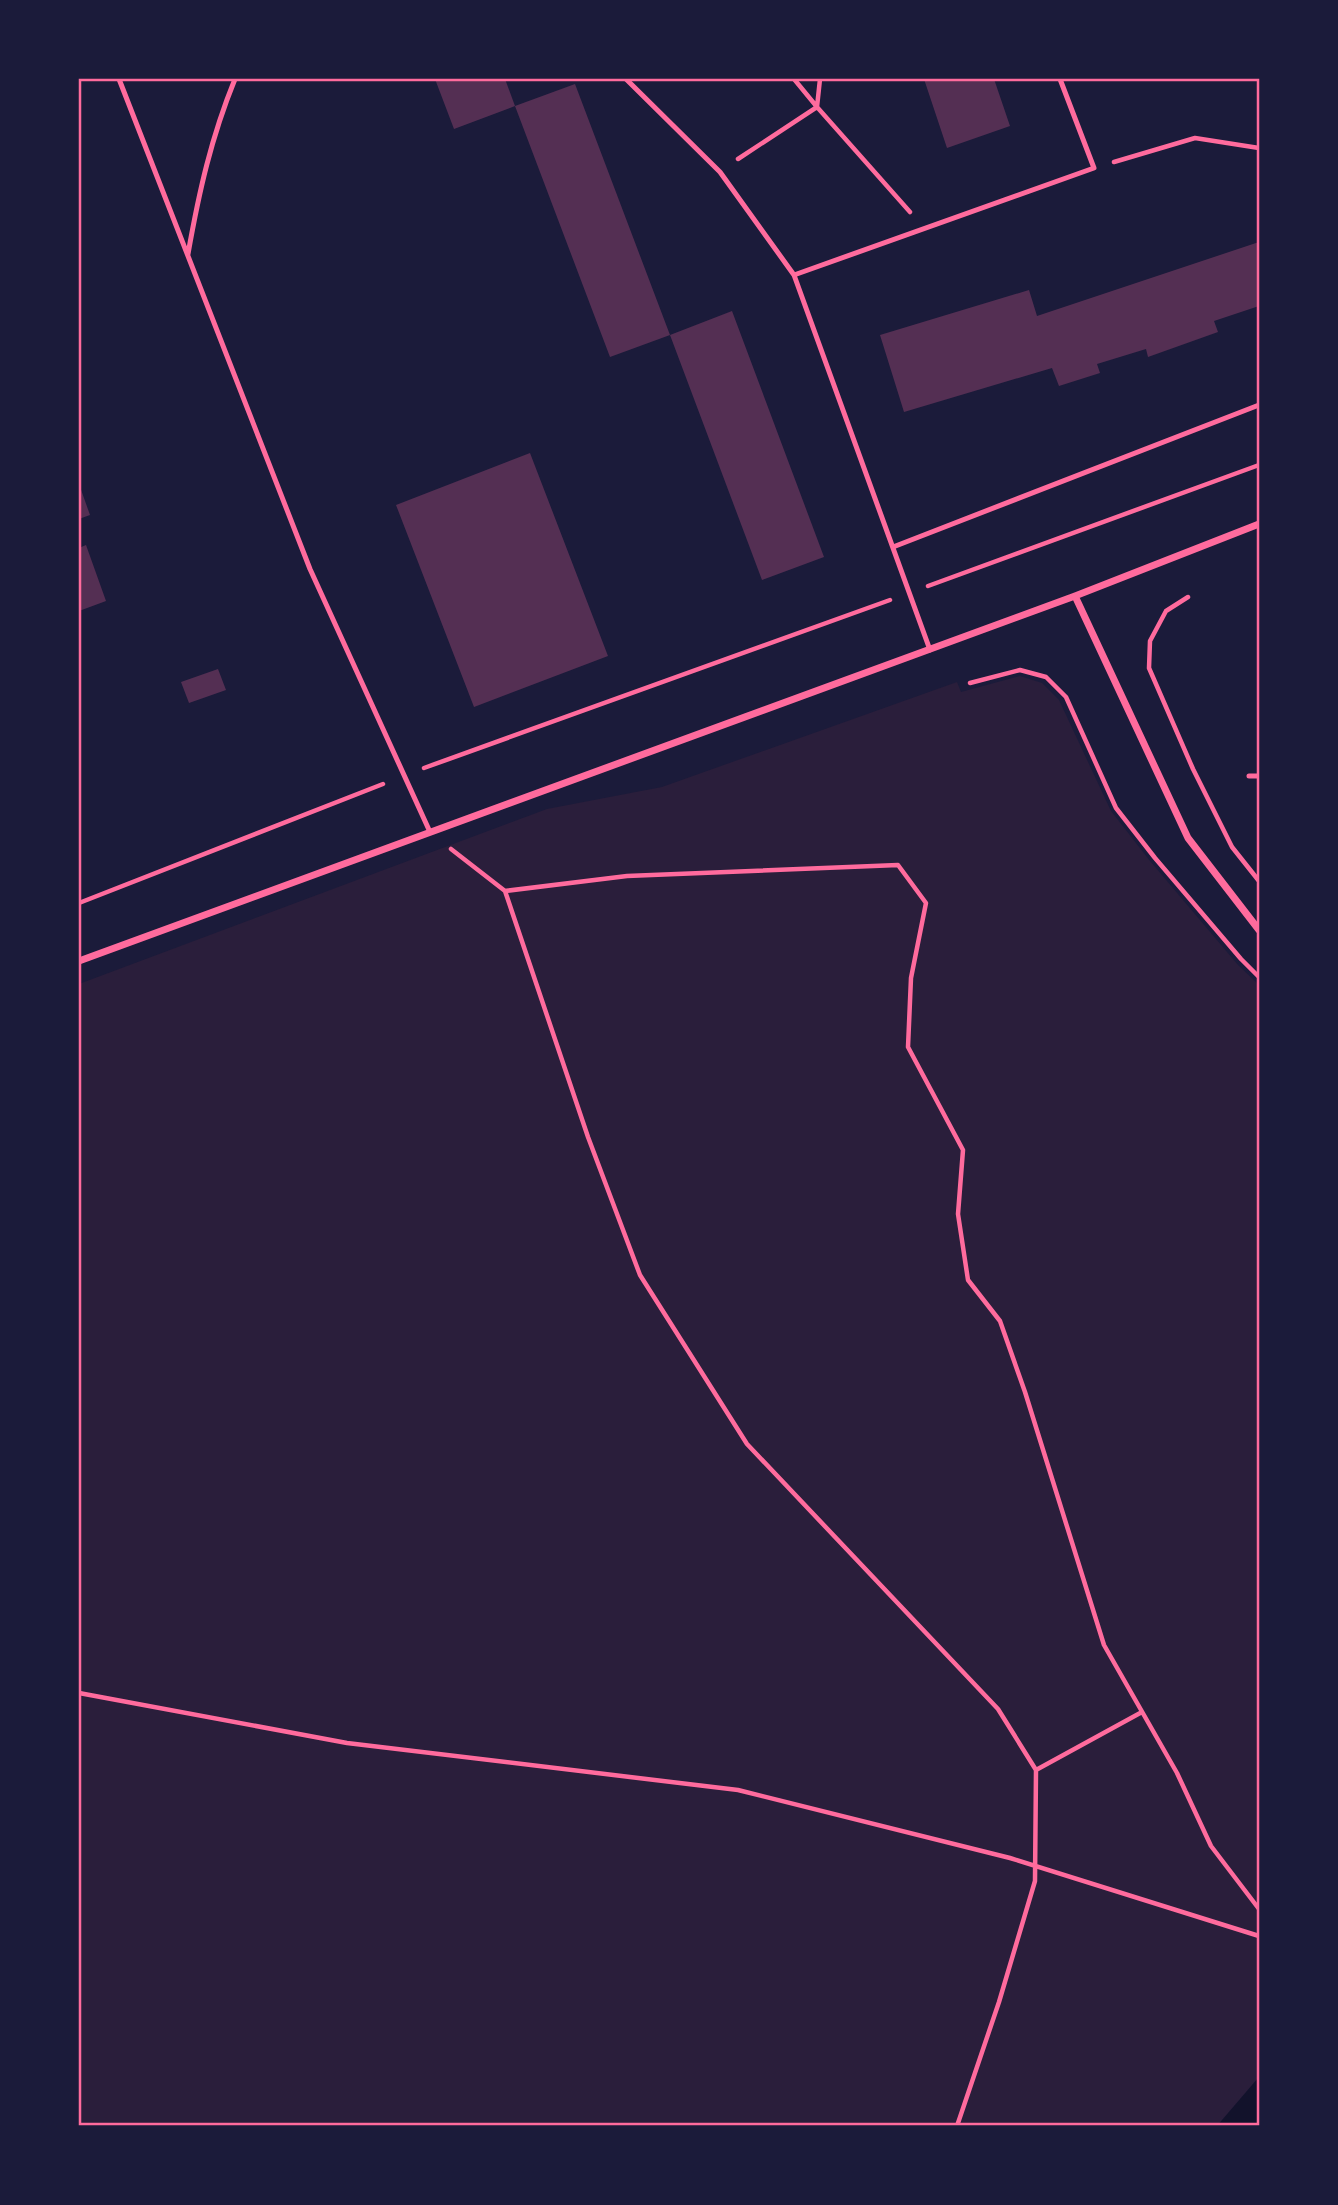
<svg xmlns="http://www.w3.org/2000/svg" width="1338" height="2205" font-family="Lato,sans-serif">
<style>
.green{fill:#2a1e3b}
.water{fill:#12122b}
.building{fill:#542f53}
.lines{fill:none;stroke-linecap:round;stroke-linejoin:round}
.path{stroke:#ff6b9d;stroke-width:4.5}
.service{stroke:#ff6b9d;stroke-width:5}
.minor{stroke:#ff6b9d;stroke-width:7}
.neatline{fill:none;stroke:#ff6b9d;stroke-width:2.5}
</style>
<rect width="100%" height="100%" fill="#1b1b3a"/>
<!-- green -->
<path class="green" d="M1020,676l22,7 17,17 52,111 39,50 88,104 21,20v1092l-42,49h-1138v-1142l468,-175 115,-22 295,-105 4,10z"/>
<!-- water -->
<path class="water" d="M1259,2077v49h-42z"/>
<!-- building -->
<path class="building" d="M435,79h70l10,27 -61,23z
M924,79h70l16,47 -63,22z
M575,84l95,251 -60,22 -95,-251z
M1259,242v64l-45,15 4,11 -70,25 -2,-8 -49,15 3,9 -41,13 -7,-18 -148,44 -24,-77 149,-45 8,26z
M732,311l92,246 -62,23 -92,-245z
M530,453l78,203 -134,51 -78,-202z
M79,484l11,31 -11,4z
M86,545l20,56 -27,10v-63z
M218,669l8,21 -37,13 -8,-21z"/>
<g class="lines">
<!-- path -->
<path class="path" d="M820,79l-3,28 93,105
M738,159l79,-52 -23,-28
M1114,162l81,-24 64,10
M928,586l331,-121
M1188,597l-22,14 -16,30 -1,27 44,101 39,78 27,34
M970,683l50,-13 26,7 20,20 50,111 39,50 86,101 18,18
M424,768l466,-168
M451,849l54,42 122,-15 271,-11 28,38 -15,75 -3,69 55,103 -5,64 10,66 32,41 25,71 79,253 73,128 34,73 48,63
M505,891l83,246 52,138 107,169 251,265 38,61 106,-58
M79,903l304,-119
M79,1693l268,50 391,47 272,68 249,78
M957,2126l42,-124 36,-121 1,-111"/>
<!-- service -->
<path class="service" d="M119,79l191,490 120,263
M626,79l94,93 74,103
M188,254c11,-62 23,-116 47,-175
M893,547l366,-142
M930,650l-136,-375 300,-107 -34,-89
M1249,776h10"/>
<!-- minor -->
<path class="minor" d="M1075,596l113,242 71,92
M79,961l996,-365 184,-72"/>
</g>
<!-- border -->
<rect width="1338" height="2205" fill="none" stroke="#1b1b3a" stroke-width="161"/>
<rect x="80" y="80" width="1178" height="2044" class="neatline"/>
</svg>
